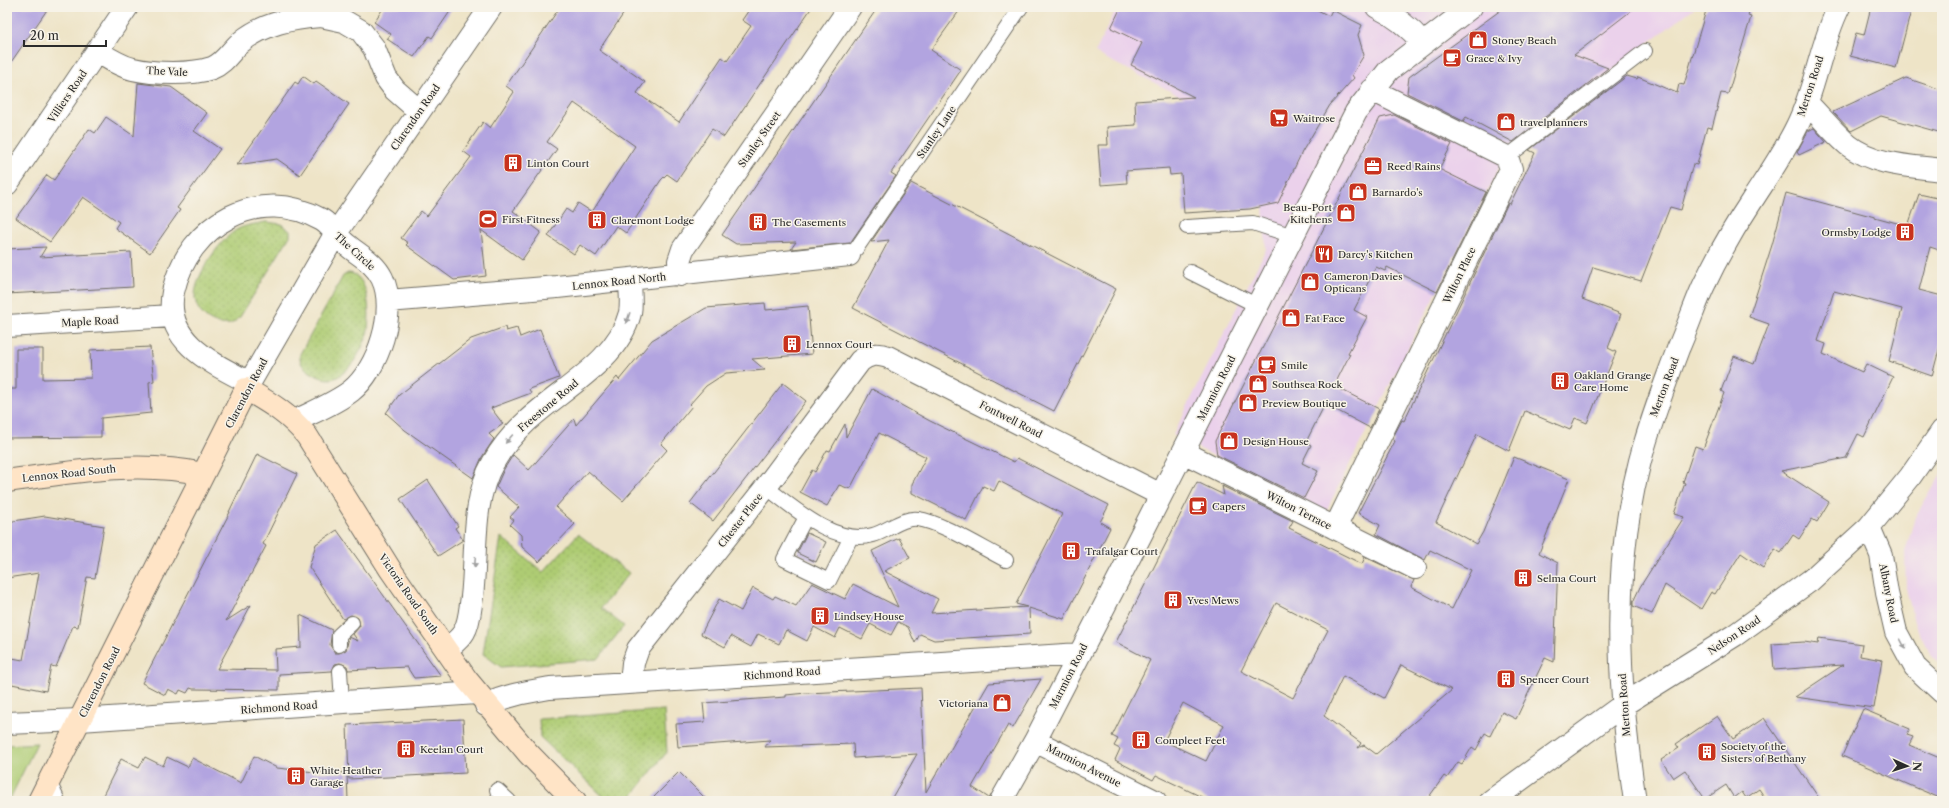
<svg xmlns="http://www.w3.org/2000/svg" width="1949" height="808" font-family="'Libre Caslon Text',serif">
<style>
.built{fill:#ebd1eb}
.park{fill:#aecc73;stroke:#6c7c4f}
.garden{fill:url(#garden-dots);stroke:#6c7c4f}
.building{fill:#b2a4e0;fill-rule:evenodd}
.lines{fill:none;stroke-linecap:round;stroke-linejoin:round}
.lane-casing{stroke:#6f6c62;stroke-width:16}
.street-casing{stroke:#6f6c62;stroke-width:24}
.secondary-casing{stroke:#6f6c62;stroke-width:24}
.lane{stroke:#fff;stroke-width:14}
.street{stroke:#fff;stroke-width:22}
.secondary{stroke:#ffe4c6;stroke-width:22}
.oneway{fill:#a0a0a0}
.labels{text-anchor:middle;stroke-width:3;stroke-linejoin:round;paint-order:stroke}
.poi-label{font-size:10px;fill:#2b2b2b;stroke:#f7f3e8;text-anchor:start}
.street-label{font-size:10px;fill:#2b2b2b;stroke:#f7f3e8}
</style>
<defs>
<pattern id="garden-dots" width="8" height="8" patternUnits="userSpaceOnUse"><rect width="8" height="8" fill="#aecc73"/><path d="M2 2h.1M6 6h.1" fill="none" stroke="#96af64" stroke-width="1.8" stroke-linecap="round"/></pattern>
</defs>
<rect width="100%" height="100%" fill="#f7f3e8"/>
<filter id="ink" filterUnits="userSpaceOnUse"><feTurbulence type="fractalNoise" baseFrequency=".025" numOctaves="2"/><feDisplacementMap in="SourceGraphic" scale="8" xChannelSelector="R" yChannelSelector="G"/><feConvolveMatrix kernelMatrix="1 2 1 2 8 2 1 2 1" color-interpolation-filters="sRGB"/></filter>
<filter id="wash" filterUnits="userSpaceOnUse"><feTurbulence type="fractalNoise" baseFrequency=".012" numOctaves="4" result="noise"/><feDisplacementMap in="SourceGraphic" scale="16" xChannelSelector="R" yChannelSelector="G"/><feGaussianBlur stdDeviation="0.9" result="paint"/><feColorMatrix in="noise" values="0 0 0 0 0 0 0 0 0 0 0 0 0 0 0 0 0 1.4 0 .05"/><feComposite in="paint" operator="in"/></filter>
<g filter="url(#wash)">
<rect width="100%" height="100%" fill="#eee4c7"/>
<!-- built -->
<path class="built" d="M1117,7h578l-188,145 -182,361 -152,-78 93,-186 -8,-114 -163,-82z
M1942,472v195l-12,-13 -16,-32 -8,-34 -1,-36 10,-35z"/>
<!-- park -->
<path class="park" d="M37,743l-28,58h-2v-56z"/>
<!-- garden -->
<path class="garden" d="M266,222l15,2 9,7v5l-50,81c-3,2 -6,6 -10,7 -17,3 -34,-10 -35,-27 -1,-20 24,-56 41,-67 9,-5 20,-6 30,-8z
M348,273c22,0 23,46 19,61 -4,15 -17,38 -32,44 -7,3 -17,-1 -23,-5 -8,-5 -13,-9 -12,-19l43,-78z
M578,534l51,39 -28,35 23,18 -26,33 -97,8 -18,-13 18,-117 42,35z
M664,710l3,42 -39,49h-20l-68,-64 -1,-18z"/>
<g id="blocks">
<!-- building -->
<path class="building" d="M7,7h42l-42,61z
M384,7h69l-21,31 -3,-2 -15,21 -27,-18 4,-5 -17,-12z
M560,7h68l-29,43 46,32 -8,11 42,29 43,-65 5,4 24,-35 -9,-6 9,-13h61l-88,130 -12,-8 -35,52 -10,-7 -6,6 -35,53 -10,-7 -20,30 -16,-11 -6,9 -26,-18 18,-27 6,4 6,-10 14,9 43,-66 -61,-43 -27,39 10,7 -44,62 28,21 -19,28 -41,-30 5,46 -32,4 -48,-35 2,-2 -7,-5 20,-27 6,5 44,-59 -8,-6 20,-29 7,6 24,-36 -8,-6z
M878,7h84l-31,43 30,20 -70,103 5,3 -46,67 -59,6 5,-7 -60,2 -14,-9z
M1121,7h191l17,9 3,-6 30,15 -4,10 6,20 -12,20 2,3 -24,27 -28,47 -24,51 -28,6 -66,4 -3,-39 -11,1 -1,-7 -43,3 1,12 -26,2 -3,-40h10l-1,-18 29,-2 -1,-24 59,-4 -63,-32 11,-22 -31,-15z
M1505,7h131l-62,48 34,13 -95,74 -47,-25 -3,4 -56,-28 2,-16z
M1707,7h43l-2,9 3,1 -23,77 -7,-1 -9,35 -5,-1 -10,38 -4,-1 -12,46 -11,-3 -29,74 -48,-14 -11,32 39,15 -13,34 8,4 -29,71 -12,-5 -5,12 -45,-19 -16,40 -32,-17 -41,88 40,22 7,-12 31,-75 55,22 -30,74 19,10 -4,99 -9,-4 -29,61 -14,-7 -12,24 -5,-3 -9,17 -4,-3 -10,17 -4,-2 -11,16 -3,-2 -18,25h-216l-54,-26 -3,5 -38,-20 5,-11 -6,-3 4,-7 -6,-3 38,-76 -34,-18 81,-160 27,13 -2,-9 71,35 -4,7 73,36 3,-7 49,23 -3,7 41,22 19,-39 -41,-20 -5,10 -49,-26 4,-9 -22,-12 37,-72 -3,-2 10,-19 2,1 104,-218 2,1 25,-51 -6,-3 98,-74 10,3 1,-2 39,16 2,-9 5,1zM1276,603l52,27 -35,68 -52,-27zM1401,665l51,25 -76,64 -12,-9 -6,3 3,-5 -37,-27 19,-40 41,22zM1183,703l41,22 -18,36 -42,-20z
M1871,7h41l-16,61 -46,-12 6,-23 8,2z
M303,76l11,8 2,-3 33,23 -49,71 -23,-16 -40,6 58,-83 3,2z
M1906,78l36,12v43l-61,-17 -30,15 -18,-19z
M138,83l33,4 36,26 -13,18 26,18 -43,59 3,2 -30,43 -35,-25 4,-6 -36,-25 -33,45 -34,-24 31,-43 7,5 35,-51 6,4 11,-16 28,19z
M1394,115l58,29 -13,25 47,23 -49,100 -50,-25 -2,4 -9,-4 -22,43 13,7 -19,36 2,1 -16,32 45,23 -9,19 -45,-24 -19,38 5,3 -9,18 16,8 -14,27 -87,-43 -2,-14 165,-323z
M1814,128l12,14 -27,13 -2,-3 11,-21z
M911,183l205,106 -62,122 -201,-103 36,-68 -18,2z
M1786,193l122,33 11,-32 23,5v52l-12,-4 -11,43 23,6v42l-10,38 -43,-15 13,-52 -68,-18 -16,50 8,3 -3,10 39,18 4,-8 27,13 -29,60 -6,-3 -12,24 -65,13 48,31 -12,20 -5,-3 -13,20 -6,-4 -12,18 -6,-4 -12,19 -22,-15 -26,41 -4,-2 -10,17 -36,-24 -13,29 -19,-8v-4l7,-15 44,-70 -10,-3 11,-31 -2,-1 12,-36 8,3 21,-56 -3,-2 13,-35 20,8 15,-40 -20,-7 23,-72z
M46,247l-6,10 91,-5 2,35 -126,7v-45z
M765,303l1,7 42,-4 4,48 -60,5 13,11 -39,3 -20,13 -16,18 2,2 -31,38 6,6 -44,51 -35,-30 -32,36 19,17 -36,38 -17,-15 -1,-12 -11,-10 4,-5 -4,-3 9,-10 -23,-20 8,-18 9,-14 16,15 45,-51 2,6 41,-48 2,3 33,-40 54,-32z
M505,327l1,4 11,-3 3,9 20,-8 19,49 -30,11 2,4 -40,15 12,16 -14,10 5,5 -12,18 -9,21 -68,-48 -19,-17 13,-18 72,-56z
M150,347l4,34 -5,1 2,31 -50,5v19l-94,1v-49h9v-40h27v30l48,-1 -1,-28z
M783,383l23,18 -93,120 -23,-18z
M872,389l58,32 84,41 3,-4 92,47 -9,17 10,6 -46,91 -35,-11 1,26 -96,6 -14,-6 -5,9 -7,-16 -10,-5 -7,13 -21,-11 -8,15 -22,-11 -5,10 -21,-11 -7,14 -21,-11 -7,14 -21,-10 -7,13 -20,-11 -6,11 -24,-13 18,-35 22,12 12,-23 20,11 2,-3 21,10 16,-23 33,16 8,-15 45,23 -26,-56 27,-13 11,20 -26,13 54,28 -7,14 96,-6 -11,-3 46,-90 -63,-33 -5,10 -11,-5 -17,34 -54,-27v-9l14,-27 -47,-24 -29,56 -11,-4 -12,21 -27,-14 12,-22 3,2 12,-22 3,1 15,-27 1,13z
M257,454l40,20 -34,70 3,2 -40,75 25,-16 -34,64 59,1 -1,-21 26,-2 -1,-32 32,15 -2,15 5,8h4l7,-3 3,-13 9,4 -5,-7 7,-8 -2,-8 -7,-3 -8,4 -34,-52 7,-23 21,-14 104,146 -27,2 -7,-11 -59,3 -1,-4 -7,-3 -5,1 -3,7 -53,3v16l-86,-1 -3,-1 -3,5 -7,-3 -2,4 -10,-5 -3,6 -23,-12 88,-171h-1z
M428,480l30,46 -3,2 8,12 -25,16 -38,-57z
M45,516l59,10 -9,52 -8,-1 -9,50 -5,-1 -17,41 -5,-1 -5,25 -39,-8 5,-25 11,2 16,-87 -32,5v-56z
M807,533l19,9 -10,20 -19,-9z
M1819,638l43,6 -2,12 22,4 -8,48 -79,-11 48,-32 -69,5 -2,-26 32,-2 14,2z
M1041,679l-28,49 -5,-3 -36,62 17,11v3h-99l27,-47 -63,4 -1,-14 -88,3 5,-7 -92,7 -2,-23 29,-2 -2,-19 83,-6v-2l20,-2 115,-5 5,104 63,-109z
M1863,709l47,20 -3,6 6,2 -4,8 33,14v40l-100,-43z
M1717,716l16,23 31,-21 57,83h-54l-8,-12 -13,9 -4,-6 -8,6 -8,-13 -21,14 -20,-29 -12,8 -12,-18 18,-12 -3,-4z
M463,719l3,54 -117,6 -2,-54z
M254,756l23,12 38,4 32,1 1,28h-234l-11,-6 18,-36 18,9 6,-11 18,9 4,-9 21,10 4,-9 49,25z
M679,772l29,29h-58z"/>
</g>
</g>
<g filter="url(#ink)">
<use href="#blocks" fill-opacity="0" stroke="#6f6c62" stroke-width="1"/>
<g class="lines">
<!-- lane casing -->
<g class="lane-casing">
<path id="lane" d="M1507,157l138,-106
M1187,227l66,-4 40,13
M849,255l7,-6 165,-242
M1190,272l68,34
M766,487c28,21 69,59 107,48 15,-4 29,-18 45,-16 23,3 66,30 88,41
M806,517l-22,42 45,22 22,-44
M339,645v-10l13,-12
M340,671l2,31
M49,781l9,20
M497,790l12,11"/>
</g>
<!-- street casing -->
<g class="street-casing">
<path id="street" d="M314,7l7,9 23,5 17,10 13,17 12,30 9,12 24,21
M1377,7c19,9 32,20 46,36
M97,51c11,7 23,15 36,18 21,5 58,6 79,-1 13,-5 19,-18 29,-26 23,-19 52,-24 80,-26
M1807,103c14,14 26,29 41,42 25,20 63,21 94,25
M7,184l120,-177
M680,275l-1,-14 4,-12 167,-242
M388,301l169,-14 292,-32
M7,326l165,-10
M250,383c-36,-19 -87,-41 -77,-91 15,-68 86,-108 149,-72 10,6 16,18 25,25 13,11 27,17 35,33 16,32 -4,92 -31,113 -17,13 -38,21 -56,30
M246,389l90,-156 155,-226
M1183,452l232,116
M1869,527l12,28 6,38 9,39 19,35 27,25
M1335,528l176,-359 -4,-12 -135,-67
M447,649c6,-5 13,-10 17,-17 6,-10 6,-24 8,-35 5,-43 -1,-96 21,-134 9,-16 20,-29 34,-42 34,-32 91,-60 103,-108 2,-11 0,-22 0,-33
M631,683l2,-20 5,-14 128,-162 94,-126c9,-7 17,-8 28,-4l273,138
M486,705c21,-10 41,-13 64,-17l530,-34
M7,723l73,-3 397,-27
M1035,741l120,60
M1001,801l34,-60 86,-167 235,-462 33,-42 82,-63
M1491,801l132,-96 112,-70 76,-55 58,-53 41,-50 32,-46
M1635,801c-17,-111 -24,-230 5,-340 10,-38 24,-75 38,-112 9,-20 16,-42 25,-62 14,-30 30,-58 48,-85 16,-25 33,-49 46,-76 19,-38 23,-81 42,-119"/>
</g>
<!-- secondary casing -->
<g class="secondary-casing">
<path id="secondary" d="M7,481c65,-9 131,-21 196,-7
M39,801l207,-412c24,14 43,25 61,47l83,133 77,111 61,73 47,48"/>
</g>
<!-- lane -->
<use href="#lane" class="lane"/>
<!-- street -->
<use href="#street" class="street"/>
<!-- secondary -->
<use href="#secondary" class="secondary"/>
</g>
<!-- one-way arrows -->
<defs><path id="oneway-solid" d="M-6-.8H1V-3.2L6.5 0L1 3.2V.8H-6Z"/></defs>
<g class="oneway">
<use href="#oneway-solid" transform="translate(628 318) rotate(109)"/>
<use href="#oneway-solid" transform="translate(509 439) rotate(130)"/>
<use href="#oneway-solid" transform="translate(475 562) rotate(94)"/>
<use href="#oneway-solid" transform="translate(1903 644) rotate(62)"/>
</g>
</g>
<!-- icons -->
<defs>
<g id="shop-square" transform="scale(1)"><rect x="-9" y="-9" width="18" height="18" rx="4" fill="#c8321e" stroke="#f7f3e8"/><path d="M-5-2.5h2.3a2.7 3.5 0 0 1 5.4 0H5L5.5 6h-11ZM-1.5-2.5h3a1.5 2.3 0 0 0-3 0Z" fill="#fff"/></g>
<g id="cafe-square" transform="scale(1)"><rect x="-9" y="-9" width="18" height="18" rx="4" fill="#c8321e" stroke="#f7f3e8"/><path d="M-5.5-4.5H6V0H3Q3 3.5 0 3.5H-2.5Q-5.5 3.5-5.5 0ZM3-3.2v2h1.7v-2ZM-6 4.5H4V6H-6Z" fill="#fff"/></g>
<g id="supermarket-square" transform="scale(1)"><rect x="-9" y="-9" width="18" height="18" rx="4" fill="#c8321e" stroke="#f7f3e8"/><path d="M-6-5.5h2.5l.6 2H6L4.5 2H-2.5L-4.4-4H-6ZM-1.5 3.2a1.3 1.3 0 1 0 .1 0ZM3 3.2a1.3 1.3 0 1 0 .1 0Z" fill="#fff"/></g>
<g id="building-square" transform="scale(1)"><rect x="-9" y="-9" width="18" height="18" rx="4" fill="#c8321e" stroke="#f7f3e8"/><path d="M-4-6H4V6H1V3H-1V6H-4ZM-2.5-4.3h1.7v1.8h-1.7ZM.8-4.3h1.7v1.8H.8ZM-2.5-1h1.7V.8h-1.7ZM.8-1h1.7V.8H.8Z" fill="#fff"/></g>
<g id="office-square" transform="scale(1)"><rect x="-9" y="-9" width="18" height="18" rx="4" fill="#c8321e" stroke="#f7f3e8"/><path d="M-6-3h4V-5.5h4V-3h4V5H-6ZM-1-4.5V-3h2v-1.5ZM-6 0V1H6V0Z" fill="#fff"/></g>
<g id="stadium-square" transform="scale(1)"><rect x="-9" y="-9" width="18" height="18" rx="4" fill="#c8321e" stroke="#f7f3e8"/><path d="M0-5a6.5 5 0 1 0 0 10a6.5 5 0 1 0 0-10ZM-3.5-1.8h7v3.6h-7Z" fill="#fff"/></g>
<g id="restaurant-square" transform="scale(1)"><rect x="-9" y="-9" width="18" height="18" rx="4" fill="#c8321e" stroke="#f7f3e8"/><path d="M-5-6h1v4h1v-4h1v4h1v-4h1v5L-1.5 .5V6h-2V.5L-5-1ZM5-6V6H3V1.5H1.5Q1.5-4 5-6Z" fill="#fff"/></g>
</defs>
<g fill-rule="evenodd">
<use href="#shop-square" x="1478" y="40"/>
<use href="#cafe-square" x="1452" y="58"/>
<use href="#supermarket-square" x="1279" y="118"/>
<use href="#shop-square" x="1506" y="122"/>
<use href="#building-square" x="513" y="163"/>
<use href="#office-square" x="1373" y="166"/>
<use href="#shop-square" x="1358" y="192"/>
<use href="#shop-square" x="1346" y="213"/>
<use href="#stadium-square" x="488" y="219"/>
<use href="#building-square" x="597" y="220"/>
<use href="#building-square" x="758" y="222"/>
<use href="#building-square" x="1905" y="232"/>
<use href="#restaurant-square" x="1324" y="254"/>
<use href="#shop-square" x="1310" y="282"/>
<use href="#shop-square" x="1291" y="318"/>
<use href="#building-square" x="792" y="344"/>
<use href="#cafe-square" x="1267" y="365"/>
<use href="#building-square" x="1560" y="381"/>
<use href="#shop-square" x="1258" y="384"/>
<use href="#shop-square" x="1248" y="403"/>
<use href="#shop-square" x="1229" y="441"/>
<use href="#cafe-square" x="1198" y="506"/>
<use href="#building-square" x="1071" y="551"/>
<use href="#building-square" x="1523" y="578"/>
<use href="#building-square" x="1173" y="600"/>
<use href="#building-square" x="820" y="616"/>
<use href="#building-square" x="1506" y="679"/>
<use href="#shop-square" x="1002" y="703"/>
<use href="#building-square" x="1141" y="740"/>
<use href="#building-square" x="406" y="749"/>
<use href="#building-square" x="1707" y="752"/>
<use href="#building-square" x="296" y="776"/>
</g>
<g class="labels">
<!-- poi labels -->
<g class="poi-label">
<text x="1492" y="44">Stoney Beach</text>
<text x="1466" y="62">Grace &amp; Ivy</text>
<text x="1293" y="122">Waitrose</text>
<text x="1520" y="126">travelplanners</text>
<text x="527" y="167">Linton Court</text>
<text x="1387" y="170">Reed Rains</text>
<text x="1372" y="196">Barnardo's</text>
<text x="1332" y="211" text-anchor="end">Beau-Port<tspan x="1332" dy="12">Kitchens</tspan></text>
<text x="502" y="223">First Fitness</text>
<text x="611" y="224">Claremont Lodge</text>
<text x="772" y="226">The Casements</text>
<text x="1891" y="236" text-anchor="end">Ormsby Lodge</text>
<text x="1338" y="258">Darcy's Kitchen</text>
<text x="1324" y="280">Cameron Davies<tspan x="1324" dy="12">Opticans</tspan></text>
<text x="1305" y="322">Fat Face</text>
<text x="806" y="348">Lennox Court</text>
<text x="1281" y="369">Smile</text>
<text x="1574" y="379">Oakland Grange<tspan x="1574" dy="12">Care Home</tspan></text>
<text x="1272" y="388">Southsea Rock</text>
<text x="1262" y="407">Preview Boutique</text>
<text x="1243" y="445">Design House</text>
<text x="1212" y="510">Capers</text>
<text x="1085" y="555">Trafalgar Court</text>
<text x="1537" y="582">Selma Court</text>
<text x="1187" y="604">Yves Mews</text>
<text x="834" y="620">Lindsey House</text>
<text x="1520" y="683">Spencer Court</text>
<text x="988" y="707" text-anchor="end">Victoriana</text>
<text x="1155" y="744">Compleet Feet</text>
<text x="1721" y="750">Society of the<tspan x="1721" dy="12">Sisters of Bethany</tspan></text>
<text x="420" y="753">Keelan Court</text>
<text x="310" y="774">White Heather<tspan x="310" dy="12">Garage</tspan></text>
</g>
<!-- street labels -->
<g class="street-label">
<text transform="translate(167 71) rotate(3)" y="4">The Vale</text>
<text transform="translate(1810 86) rotate(-72)" y="4">Merton Road</text>
<text transform="translate(67 96) rotate(-56)" y="4">Villiers Road</text>
<text transform="translate(415 117) rotate(-55)" y="4">Clarendon Road</text>
<text transform="translate(936 132) rotate(-56)" y="4">Stanley Lane</text>
<text transform="translate(759 139) rotate(-55)" y="4">Stanley Street</text>
<text transform="translate(355 251) rotate(42)" y="4">The Circle</text>
<text transform="translate(1459 275) rotate(-64)" y="4">Wilton Place</text>
<text transform="translate(619 281) rotate(-6)" y="4">Lennox Road North</text>
<text transform="translate(90 321) rotate(-3)" y="4">Maple Road</text>
<text transform="translate(1664 387) rotate(-69)" y="4">Merton Road</text>
<text transform="translate(1216 388) rotate(-63)" y="4">Marmion Road</text>
<text transform="translate(246 393) rotate(-62)" y="4">Clarendon Road</text>
<text transform="translate(548 405) rotate(-40)" y="4">Freestone Road</text>
<text transform="translate(1011 419) rotate(27)" y="4">Fontwell Road</text>
<text transform="translate(69 473) rotate(-6)" y="4">Lennox Road South</text>
<text transform="translate(1299 510) rotate(27)" y="4">Wilton Terrace</text>
<text transform="translate(740 520) rotate(-52)" y="4">Chester Place</text>
<text transform="translate(1889 593) rotate(79)" y="4">Albany Road</text>
<text transform="translate(409 594) rotate(55)" y="4">Victoria Road South</text>
<text transform="translate(1734 635) rotate(-34)" y="4">Nelson Road</text>
<text transform="translate(782 673) rotate(-4)" y="4">Richmond Road</text>
<text transform="translate(1068 676) rotate(-63)" y="4">Marmion Road</text>
<text transform="translate(99 682) rotate(-63)" y="4">Clarendon Road</text>
<text transform="translate(1624 705) rotate(-94)" y="4">Merton Road</text>
<text transform="translate(279 707) rotate(-4)" y="4">Richmond Road</text>
<text transform="translate(1084 765) rotate(27)" y="4">Marmion Avenue</text>
</g>
</g>
<!-- margin -->
<rect width="1949" height="808" fill="none" stroke="#f7f3e8" stroke-width="24"/>
<!-- north arrow -->
<g transform="translate(1907 766) rotate(93)" stroke="#f7f3e8" stroke-width="3" paint-order="stroke">
<path d="M0-3L7 15L0 10L-7 15Z" fill="#2b2b2b"/>
<text y="-6" font-size="11" font-weight="bold" text-anchor="middle" fill="#2b2b2b">N</text>
</g>
<!-- scale -->
<path d="M24 40v6h82v-6" fill="none" stroke="#2b2b2b" stroke-width="2"/>
<text x="30" y="40" font-size="12" fill="#2b2b2b" stroke="#f7f3e8" stroke-width="3" paint-order="stroke">20 m</text>
</svg>
